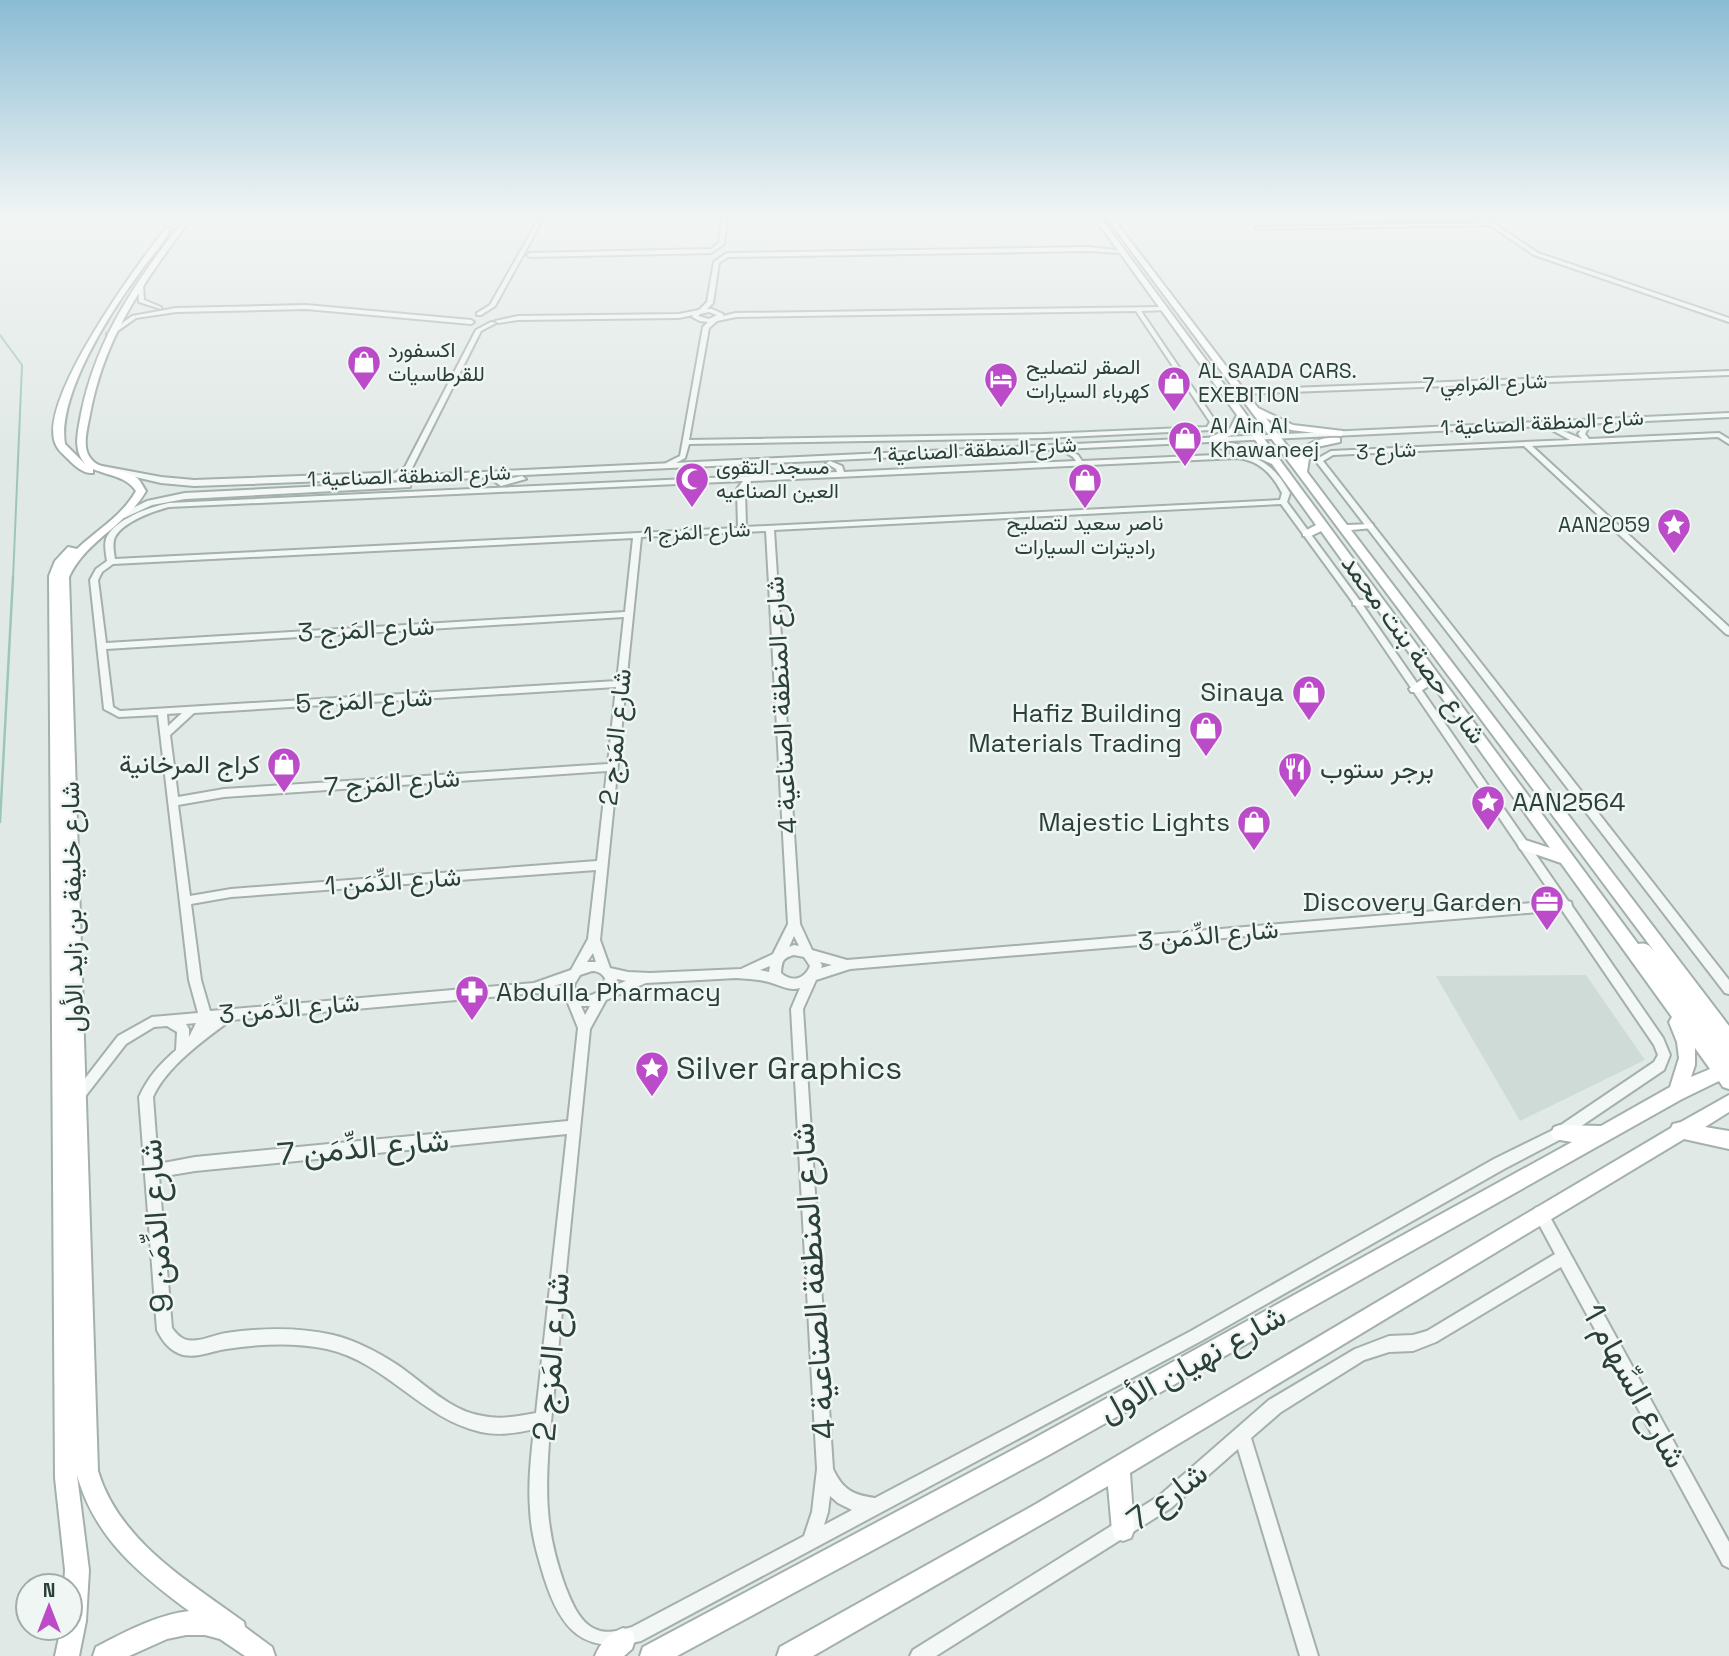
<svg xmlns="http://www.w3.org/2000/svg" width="1729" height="1656" font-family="'Space Grotesk',Vazirmatn,sans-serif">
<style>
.built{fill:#cfdbd6}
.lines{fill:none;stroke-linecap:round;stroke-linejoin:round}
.stream-far1{stroke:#9dc7b5;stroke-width:2}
.stream{stroke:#9dc7b5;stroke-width:2.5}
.minor-casing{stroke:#a3b0ab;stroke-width:4}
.tertiary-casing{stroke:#a3b0ab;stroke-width:4}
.secondary-casing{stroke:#a3b0ab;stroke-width:4}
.minor{fill:#f3f7f6;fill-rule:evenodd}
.tertiary{fill:#f3f7f6;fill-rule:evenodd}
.secondary{fill:#fff;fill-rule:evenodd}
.labels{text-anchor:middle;stroke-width:5;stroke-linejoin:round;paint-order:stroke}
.far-poi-label{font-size:21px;fill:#2a4039;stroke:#f0f6f4;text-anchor:start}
.far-street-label{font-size:21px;fill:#2a4039;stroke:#f0f6f4}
.street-label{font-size:26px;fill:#2a4039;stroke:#f0f6f4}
.poi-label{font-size:26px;fill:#2a4039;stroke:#f0f6f4;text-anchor:end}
.near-poi-label{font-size:32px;fill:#2a4039;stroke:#f0f6f4;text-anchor:start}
.near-street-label{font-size:32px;fill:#2a4039;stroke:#f0f6f4}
</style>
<rect width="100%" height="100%" fill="#e1e9e6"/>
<!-- built -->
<path class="built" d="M1586,975l59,85 -125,61 -84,-145z"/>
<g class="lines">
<!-- stream-far1 -->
<path class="stream-far1" d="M0,335l22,30 -9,214"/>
<!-- stream -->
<path class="stream" d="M0,822l13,-245"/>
<!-- minor casing -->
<g class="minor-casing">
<path id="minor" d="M540,217h4l-49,89 -14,9h-4v-2l13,-8z
M723,217h4l-3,27 -13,9 -181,4 -3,-2 3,-2 181,-4 8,-6z
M1479,217h5l54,36 191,65v4l-195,-67 -44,-30 -232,4 -2,-1 2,-1 228,-4z
M1087,247l38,4 -3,2 -35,-2 -359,6 -9,6 -6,40 -6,6h5l11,5v2l13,-3 428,-6 2,1v2l-25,1 75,111 -5,8 -167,8 -355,6 -4,14 -16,9 -4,-2 1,-2 14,-7 23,-129 5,-5 -8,-1 -8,-4 1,-2 -14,3 -161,2 -20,3 -3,-2 23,-5 161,-2 20,-4 8,-8 7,-40 13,-9zM1136,311l74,111 -3,5 -163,7 -355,6 20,-112 8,-7 19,-4zM709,312l8,3 -8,4 -11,-3 2,-2z
M138,283l5,1 1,16 17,7v2l-22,-7z
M306,305l165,15 3,2 -3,2 -165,-15 -130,3 -40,6 -24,17 -5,-1 25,-18 44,-8z
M491,322l5,1 -15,8 -69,137 -14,11h-6v-4l13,-8 71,-137z
M1729,371v4l-488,19 -3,-2 3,-2z
M1585,426l3,2 -3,6 4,5 130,-6 10,6v5l-11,-7 -186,9 197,181v8l-3,-1 -202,-188 -191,9 -10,6 406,519v14l-4,-1 -410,-533 16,-9 239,-11 -18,-10 -1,-1 3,-2 28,12 -4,-5 5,-7z
M1068,450l10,5 4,6 156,-7c26,3 39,17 52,39l-3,9 73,99 208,300 3,1 1,4 91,132 7,17 -6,15 -99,67 -61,32 -303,172 -560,300c-59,15 -81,-13 -97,-64 -7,-23 -13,-44 -14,-68 -2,-26 1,-53 4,-80 -17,4 -35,7 -53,3 -59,-13 -95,-70 -154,-83 -33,-7 -69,-5 -101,0 -14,2 -28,9 -43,6 -13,-4 -20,-13 -26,-25l-18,-233c9,-20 21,-33 37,-47l1,-18 -10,-6 -13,1 -28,17 -42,54 -5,2 -5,-2 -1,-4 45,-58 34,-19 46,-4 -9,-33 -31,-265 -39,2 -15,-8 -14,-129 6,-11 11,-8c-1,-7 -3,-15 -1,-22 8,-20 44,-32 63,-36l668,-31 -1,-3 -10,-6 4,-2 12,5 2,6 232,-11 -3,-4 -8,-5zM1238,458c22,3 34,16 44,35l-2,7 -534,27 -1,-38 6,-8zM743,481l-6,8 1,39 -623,31c-1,-7 -3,-15 0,-22 8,-15 38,-26 54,-30zM1281,504l73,100 202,297 -709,59 -35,-10 -12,-26 -26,-394zM766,531l22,393 -15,30 -32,15 -91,4 -22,-1 -18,-4 -10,-28 41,-403zM633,538l-8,74 -519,31 -8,-63 4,-8 11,-8zM624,617l-7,64 -497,30 -7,-4 -7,-58zM616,687l-8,77 -384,25 -46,8 -8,-62 24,-22zM182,713l-14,13 -1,-12zM607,771l-10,90 -366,28 -41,7 -12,-91 46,-8zM596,870l-8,69 -17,31 -37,13 -324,28 -9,-31 -10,-76 40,-7zM1562,910l92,135 4,10 -4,7 -99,67 -61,30 -303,172 -316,167c-22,-3 -32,-8 -42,-29l-30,-460 13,-29 34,-11zM794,936l5,10 -5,-1 -5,2zM593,953l3,9h-9zM794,955l10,2 6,9c-5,13 -18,17 -29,7 1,-11 1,-15 13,-18zM820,962l12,3 -11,3 1,-3zM770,966l-1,6 -9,-2zM592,971c6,0 9,2 13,7l-2,9c-7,8 -17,12 -27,6l-2,-8 6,-10zM736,978c12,1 24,1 36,5 10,3 17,8 28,5l-9,21 26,460 -5,43 -8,24 -172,91c-11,3 -25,8 -37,2 -16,-7 -24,-28 -30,-43 -19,-53 -20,-88 -16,-144l41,-413 16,-29 40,-17zM617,979l9,2 -10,4zM563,983v5l-9,-2zM536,993l30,5 12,30 -10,93 -373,36 -37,7 -5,-67c13,-30 52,-58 78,-77zM581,1006h9l-5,9zM196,1023l-7,14v-8l-3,-5zM567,1134l-31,279c-18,3 -35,7 -53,3 -34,-5 -60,-34 -87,-52 -19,-12 -41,-24 -63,-29 -35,-8 -72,-7 -107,-2 -13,2 -29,11 -42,6 -5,-2 -9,-7 -12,-11l-13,-151 36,-6zM830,1496l8,7 14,7 -28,15 4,-13z
M1540,1206l5,2 184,334v26l-6,-3 -162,-298 -125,75 -23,9 -24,1 -25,8 -83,52 -30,26 67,218h-18l-62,-207 -67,59 -235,148h-26l3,-6 246,-154 110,-96 86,-51 34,-13 24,-1 14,-4 128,-77 -22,-41 2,-5z"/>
</g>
<!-- tertiary casing -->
<g class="tertiary-casing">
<path id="tertiary" d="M1729,413v4l-1225,59 -1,4 19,-4 4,3 -25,7 -7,-5v-4l-74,4 -41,-2 -185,7 -33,-3 -68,-16 4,-2 64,12 33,3 185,-7 41,2z
M407,482l3,1v4l-225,12 -33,6 -28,13 -7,-2 30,-15 38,-8z"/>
</g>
<!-- secondary casing -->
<g class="secondary-casing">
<path id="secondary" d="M186,217h6c-47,64 -87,117 -102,197 -2,12 -8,31 -1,42 10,17 34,11 48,22 4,3 6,9 9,13 -20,35 -60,49 -77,86l29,894c21,70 90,110 146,151l1,5 27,20 3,9h-30l-25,-17 -15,-4h-19l-19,4 -38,17h-36l3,-9c29,-15 60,-32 93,-36 -51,-38 -94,-73 -112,-136l12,95 -3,51 -7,35h-24l6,-28h9v-42h-6l1,-16 -10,-92 -6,-902 6,-15 13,-14 9,2c21,-20 45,-33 59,-58 -10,-15 -27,-15 -43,-22v4c-10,1 -19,-8 -26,-15 -4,-4 -9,-8 -11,-13 -21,-42 83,-183 110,-217h4c-4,14 -21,30 -30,44 -29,39 -83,123 -75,172l21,21c-14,-15 -8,-33 -5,-51 16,-79 57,-135 105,-197z
M1094,217h6l538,727c8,-2 11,1 16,7l-548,-734h6l146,191 35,17 50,6v4l-3,1 -49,-6 -25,-12 32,42c4,-19 25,-23 42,-22v4l-23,5 -7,5 -3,20 40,53 26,-1v4l-22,2 378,496v63l-6,-2 -4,-6 -37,18 -635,357 -370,200h-37l3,-9 388,-207 541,-298 -18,-3 -3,-6 3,-6 6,-2 41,1 69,-39 9,-29 -2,-16 -8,-20 3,-5 -111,-154 -41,-14 -2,-4 2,-4 5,-1 25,8 -118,-164 -13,8h-8l-2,-3 17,-13 -51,-70 -22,-1v-4l17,-2 -49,-68 -10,5h-8v-4l13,-7 -44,-61 -29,-13 -27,-3 -5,-3c14,-8 41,4 55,10l-23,-32 -6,10 -21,8h-6v-4l20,-8 7,-14zM1695,1048l15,21 -19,8 4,-12z
M1729,1095v17l-24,15 24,4v18l-45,-10 -554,334 4,57 -3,8 -8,3 -8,-3 -3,-8 -4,-44 -295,170h-36l3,-9 256,-143 635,-376 2,-4 8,-2z
M623,1628l9,3 3,9 -3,9 -8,7h-29c5,-13 15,-23 28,-28z"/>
</g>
<!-- minor -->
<use href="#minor" class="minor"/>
<!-- tertiary -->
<use href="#tertiary" class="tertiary"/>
<!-- secondary -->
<use href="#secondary" class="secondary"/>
</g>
<!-- sky -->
<linearGradient id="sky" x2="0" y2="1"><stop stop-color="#8abcd4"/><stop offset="0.48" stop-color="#f2f5f4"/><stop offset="1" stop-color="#f2f5f4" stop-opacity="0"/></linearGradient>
<rect width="1729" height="449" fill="url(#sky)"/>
<!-- icons -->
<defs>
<g id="shop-pin" transform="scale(1.75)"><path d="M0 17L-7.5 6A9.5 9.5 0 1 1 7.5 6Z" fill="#bb4bc9" stroke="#f0f6f4"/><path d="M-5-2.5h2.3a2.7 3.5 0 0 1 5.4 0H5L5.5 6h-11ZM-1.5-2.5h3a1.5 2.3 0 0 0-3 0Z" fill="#fff"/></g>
<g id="hotel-pin" transform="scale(1.75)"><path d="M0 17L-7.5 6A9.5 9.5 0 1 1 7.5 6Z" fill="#bb4bc9" stroke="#f0f6f4"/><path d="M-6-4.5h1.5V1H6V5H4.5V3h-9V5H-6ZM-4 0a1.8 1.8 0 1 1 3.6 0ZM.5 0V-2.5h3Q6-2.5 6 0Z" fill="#fff"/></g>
<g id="mosque-pin" transform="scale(1.75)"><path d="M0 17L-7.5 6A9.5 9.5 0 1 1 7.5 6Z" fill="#bb4bc9" stroke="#f0f6f4"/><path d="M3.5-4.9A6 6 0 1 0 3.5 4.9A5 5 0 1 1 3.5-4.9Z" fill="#fff"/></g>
<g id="sight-pin" transform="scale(1.75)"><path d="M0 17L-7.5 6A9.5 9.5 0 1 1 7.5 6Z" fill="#bb4bc9" stroke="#f0f6f4"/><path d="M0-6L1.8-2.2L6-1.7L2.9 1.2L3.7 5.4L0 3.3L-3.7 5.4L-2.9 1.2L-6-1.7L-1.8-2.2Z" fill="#fff"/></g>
<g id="restaurant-pin" transform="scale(1.75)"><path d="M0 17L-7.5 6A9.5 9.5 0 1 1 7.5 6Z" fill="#bb4bc9" stroke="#f0f6f4"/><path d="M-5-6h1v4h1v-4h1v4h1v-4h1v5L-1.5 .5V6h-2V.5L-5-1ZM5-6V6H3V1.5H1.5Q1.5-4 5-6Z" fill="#fff"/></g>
<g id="office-pin" transform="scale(1.75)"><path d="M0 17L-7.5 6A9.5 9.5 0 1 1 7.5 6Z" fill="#bb4bc9" stroke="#f0f6f4"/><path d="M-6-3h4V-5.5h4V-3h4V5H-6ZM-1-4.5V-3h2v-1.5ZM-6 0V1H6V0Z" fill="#fff"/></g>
<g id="pharmacy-pin" transform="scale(1.75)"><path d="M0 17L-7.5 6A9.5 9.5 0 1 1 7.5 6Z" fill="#bb4bc9" stroke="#f0f6f4"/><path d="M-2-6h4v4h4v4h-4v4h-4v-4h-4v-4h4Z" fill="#fff"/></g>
</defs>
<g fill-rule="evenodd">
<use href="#shop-pin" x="364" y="362"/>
<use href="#hotel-pin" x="1001" y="379"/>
<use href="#shop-pin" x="1174" y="383"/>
<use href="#shop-pin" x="1185" y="438"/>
<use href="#mosque-pin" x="692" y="479"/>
<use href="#shop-pin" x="1085" y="480"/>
<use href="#sight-pin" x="1674" y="525"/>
<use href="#shop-pin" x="1309" y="692"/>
<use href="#shop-pin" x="1206" y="728"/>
<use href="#shop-pin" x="284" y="764"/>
<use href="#restaurant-pin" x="1295" y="769"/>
<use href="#sight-pin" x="1488" y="802"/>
<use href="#shop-pin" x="1254" y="822"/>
<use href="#office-pin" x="1547" y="902"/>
<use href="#pharmacy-pin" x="472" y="992"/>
<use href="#sight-pin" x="652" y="1068"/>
</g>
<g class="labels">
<!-- far-poi labels -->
<g class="far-poi-label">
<text x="388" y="357">اكسفورد<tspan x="388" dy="24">للقرطاسيات</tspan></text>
<text x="1026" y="374">الصقر لتصليح<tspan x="1026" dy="24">كهرباء السيارات</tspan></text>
<text x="1198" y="378">AL SAADA CARS.<tspan x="1198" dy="24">EXEBITION</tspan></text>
<text x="1210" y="433">Al Ain Al<tspan x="1210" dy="24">Khawaneej</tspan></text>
<text x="716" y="474">مسجد التقوى<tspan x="716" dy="24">العين الصناعيه</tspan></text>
<text x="1085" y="530" text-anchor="middle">ناصر سعيد لتصليح<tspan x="1085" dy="24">راديترات السيارات</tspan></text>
<text x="1650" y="532" text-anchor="end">AAN2059</text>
</g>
<!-- far-street labels -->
<g class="far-street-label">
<text transform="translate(1485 383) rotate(-2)" y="7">شارع المَرامِي 7</text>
<text transform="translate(1542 423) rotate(-3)" y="7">شارع المنطقة الصناعية 1</text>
<text transform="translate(975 450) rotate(-3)" y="7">شارع المنطقة الصناعية 1</text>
<text transform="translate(1386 451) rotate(-3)" y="7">شارع 3</text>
<text transform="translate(409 476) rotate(-2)" y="7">شارع المنطقة الصناعية 1</text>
<text transform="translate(697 532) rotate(-3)" y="7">شارع المَزج 1</text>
</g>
<!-- street labels -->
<g class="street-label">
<text transform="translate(366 629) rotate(-3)" y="9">شارع المَزج 3</text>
<text transform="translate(1414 649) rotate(54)" y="9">شارع حصة بنت محمد</text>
<text transform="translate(364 700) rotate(-3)" y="9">شارع المَزج 5</text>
<text transform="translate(781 705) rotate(-93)" y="9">شارع المنطقة الصناعية 4</text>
<text transform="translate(615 737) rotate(-84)" y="9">شارع المَزج 2</text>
<text transform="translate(392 782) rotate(-4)" y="9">شارع المَزج 7</text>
<text transform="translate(393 881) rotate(-4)" y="9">شارع الدِّمَن 1</text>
<text transform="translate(72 907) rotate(-91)" y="9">شارع خليفة بن زايد الأول</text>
<text transform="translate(1208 935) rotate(-5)" y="9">شارع الدِّمَن 3</text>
<text transform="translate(289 1008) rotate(-5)" y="9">شارع الدِّمَن 3</text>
</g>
<!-- poi labels -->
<g class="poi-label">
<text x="1284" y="701">Sinaya</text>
<text x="1182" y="722">Hafiz Building<tspan x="1182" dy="30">Materials Trading</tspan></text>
<text x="260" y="773">كراج المرخانية</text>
<text x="1320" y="778" text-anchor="start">برجر ستوب</text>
<text x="1512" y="811" text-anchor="start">AAN2564</text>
<text x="1230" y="831">Majestic Lights</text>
<text x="1522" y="911">Discovery Garden</text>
<text x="496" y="1001" text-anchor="start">Abdulla Pharmacy</text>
</g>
<!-- near-poi labels -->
<g class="near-poi-label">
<text x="676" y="1079">Silver Graphics</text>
</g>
<!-- near-street labels -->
<g class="near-street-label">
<text transform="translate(363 1147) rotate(-5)" y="11">شارع الدِّمَن 7</text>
<text transform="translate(156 1226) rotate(-94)" y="11">شارع الدِّمَن 9</text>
<text transform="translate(813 1281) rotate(-94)" y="11">شارع المنطقة الصناعية 4</text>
<text transform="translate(551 1357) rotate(-85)" y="11">شارع المَزج 2</text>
<text transform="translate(1192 1363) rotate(-29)" y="11">شارع نهيان الأول</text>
<text transform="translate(1635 1386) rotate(61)" y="11">شارع السِّهام 1</text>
<text transform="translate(1167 1496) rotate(-37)" y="11">شارع 7</text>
</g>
</g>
<!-- north arrow -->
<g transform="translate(49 1607)"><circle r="33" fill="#f0f6f4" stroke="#a1ada9" stroke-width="2"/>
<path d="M0-5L12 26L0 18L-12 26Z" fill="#bb4bc9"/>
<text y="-10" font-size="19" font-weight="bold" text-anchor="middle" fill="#2a4039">N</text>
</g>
</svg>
